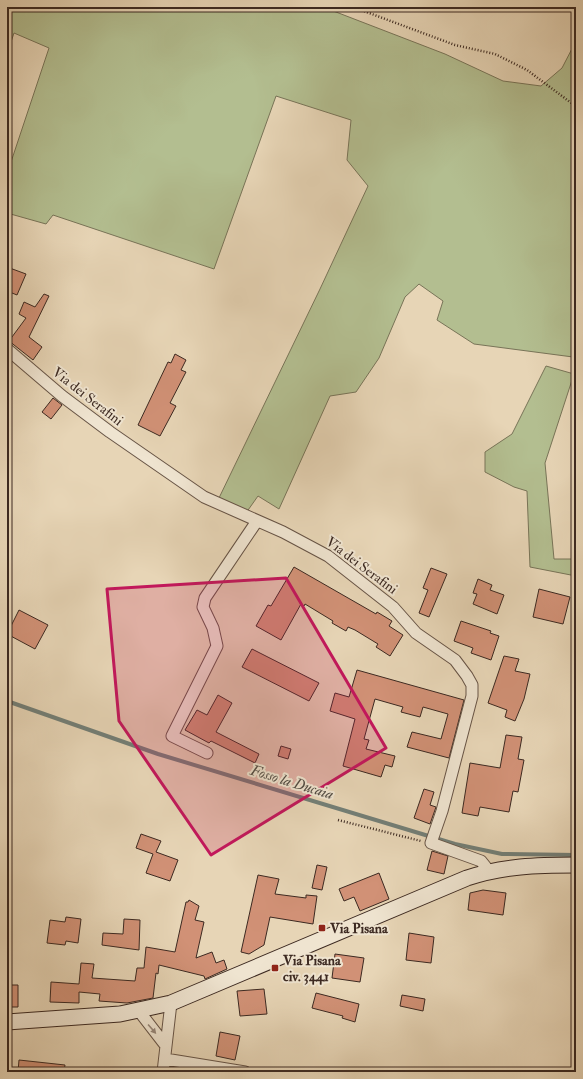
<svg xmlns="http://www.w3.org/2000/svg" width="583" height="1079" font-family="'IM FELL Double Pica',serif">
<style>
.green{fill:#b3be90;stroke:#787458}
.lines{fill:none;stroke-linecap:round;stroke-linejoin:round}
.stream{stroke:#737f77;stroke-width:4}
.building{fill:#d19176;stroke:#3c2921}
.minor-casing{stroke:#675446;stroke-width:13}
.secondary-casing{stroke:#3c2921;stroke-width:17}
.path{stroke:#3c2921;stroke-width:2.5;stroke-dasharray:1 2;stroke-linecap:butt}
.minor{stroke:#efe4d0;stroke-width:11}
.secondary{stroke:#efe4d0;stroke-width:15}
.oneway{fill:#968678}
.marked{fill:#c2185b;fill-opacity:0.2;stroke:#c2185b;stroke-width:3;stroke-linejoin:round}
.poi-dot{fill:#8f2418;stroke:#efe4d0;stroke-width:1.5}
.labels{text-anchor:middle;stroke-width:4;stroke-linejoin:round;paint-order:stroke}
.street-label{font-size:14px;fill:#3c2921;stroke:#efe4d0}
.poi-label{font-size:14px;font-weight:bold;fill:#3c2921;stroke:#efe4d0;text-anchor:start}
.water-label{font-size:15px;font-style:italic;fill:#534d45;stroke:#efe4d0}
</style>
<rect width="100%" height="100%" fill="#e7d5b6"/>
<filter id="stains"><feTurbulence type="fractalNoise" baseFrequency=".005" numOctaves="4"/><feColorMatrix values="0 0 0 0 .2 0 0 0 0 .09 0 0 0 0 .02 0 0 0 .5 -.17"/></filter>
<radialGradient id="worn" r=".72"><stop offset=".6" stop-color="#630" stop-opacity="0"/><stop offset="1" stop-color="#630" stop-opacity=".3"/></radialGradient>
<!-- green -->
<path class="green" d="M7,7h316l122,47 58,27 38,5 21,-18 14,-27v313l-3,3 -99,-13 -37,-24 6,-19 -24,-17 -14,13 -26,61 -23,34 -26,4 -51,113 -21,-13 -12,17 -28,-13 102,-211 48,-103 -21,-26 4,-40 -75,-24 -62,173 -161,-54 -7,9 -39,-11v-39l42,-126 -35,-15 -7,21z
M546,366l28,8 -29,89 9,96h22v17l-46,-9 -3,-76 -13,-4 -29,-15v-20l27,-18z"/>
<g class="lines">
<!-- stream -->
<path class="stream" d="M7,701l151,53 297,90 47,10 74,1"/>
</g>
<!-- building -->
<path class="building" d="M7,267l19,7 -9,21 -10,-4z
M44,294l5,2 -20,41 13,10 -9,13 -24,-19 17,-23 -7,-4 5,-12 11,5z
M175,354l11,6 -5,10 5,2 -16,31 6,3 -16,30 -22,-11 30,-63 3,1z
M53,398l9,7 -11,14 -9,-7z
M294,567l82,47 1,-2 15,9 -3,5 14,9 -13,21 -14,-9 2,-3 -23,-14 -7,-3 -2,4 -14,-8 1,-2 -28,-17 -1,2 -3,-2 -20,36 -25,-14 12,-21 3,1z
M431,568l16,6 -18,43 -10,-4 9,-23 -5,-2z
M478,579l14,6 -2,5 14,5 -7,19 -24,-10 4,-10 -4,-1z
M539,589l31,8 -7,27 -30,-7z
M19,610l29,15 -13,24 -28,-15z
M461,621l30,10 -1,2 9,3 -8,24 -20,-7 2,-5 -19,-7z
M252,649l67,34 -10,18 -67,-34z
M504,656l15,3 -4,12 15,3 -6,25 -9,22 -10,-4 2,-7 -19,-7z
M357,670l107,30 -15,58 -42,-11 5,-15 29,7 7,-25 -25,-7 -3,10 -19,-5 2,-5 -28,-8 -11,40 5,1 -3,9 29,7 -3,11 -7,-2 -4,12 -38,-11 12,-47 -25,-8 5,-18 14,4z
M218,695l14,8 -16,29 43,22 -4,9 -44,-22 -2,2 -24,-13 12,-20 10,5z
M506,735l16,2 -4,22 6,1 -6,32 -5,-1 -4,21 -29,-5 -2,9 -16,-3 8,-50 30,5z
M281,746l10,3 -3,10 -10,-3z
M424,789l10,3 -4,13 6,2 -6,17 -16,-6z
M141,834l20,7 -5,11 22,8 -8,21 -24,-8 7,-19 -17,-6z
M432,851l16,5 -4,18 -17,-4z
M317,865l10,2 -5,23 -10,-2z
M379,873l10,26 -29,12 -6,-14 -10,4 -5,-12z
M258,875l21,4 -4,15 31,4v-3l11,1 -4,28 -43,-7 -6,28 -15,9 -8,-2z
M483,890l23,3 -3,22 -35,-5 2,-17z
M189,900l10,6 -4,14 9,2 -8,36 16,-6 4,11 8,-3 3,9 -22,10 -1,-3 -45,-11 -1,9 -2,-1 -3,25 -26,5 -28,-2 1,-7 -21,-2v11l-29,-1 1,-20 28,2 2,-21 13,1 -2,14 43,3 2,-13h7l2,-21 29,5 11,-50h2z
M66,917l15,2 -3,24 -12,-2 -1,4 -18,-2 3,-23 15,2z
M124,919l16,1 -1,30 -37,-5 1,-12 20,1z
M409,933l25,4 -3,26 -25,-3z
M335,954l29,4 -4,24 -28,-4z
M7,985h11v22h-11z
M264,989l3,25 -27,2 -3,-25z
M316,993l43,11 -4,18 -13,-4 1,-2 -31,-8z
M402,995l23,4 -2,12 -23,-5z
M220,1032l20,4 -5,24 -19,-4z
M19,1060l46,5 -1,7h-46z"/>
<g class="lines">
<!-- minor casing -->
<g class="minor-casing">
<path id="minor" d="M7,349l55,47 48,36 94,65 79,35 45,24 65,51 23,26 39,27 12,16 5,9v11l-30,115 -11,32 50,18 8,10
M207,753l-35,-17 45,-90 -4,-18 -10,-21 2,-9 52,-77
M139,1011l27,35
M165,1059l80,13
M163,1072l8,-69"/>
</g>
<!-- secondary casing -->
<g class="secondary-casing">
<path id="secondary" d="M7,1022l113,-8 51,-11 296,-125c36,-12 70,-13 109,-13"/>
</g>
<!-- path -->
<path class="path" d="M353,7l102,38 40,9 32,16 47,35 2,4
M338,820l83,21"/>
<!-- minor -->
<use href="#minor" class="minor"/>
<!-- secondary -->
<use href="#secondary" class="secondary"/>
</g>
<!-- one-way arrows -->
<defs><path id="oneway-solid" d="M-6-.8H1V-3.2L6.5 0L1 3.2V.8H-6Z"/></defs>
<use class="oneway" href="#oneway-solid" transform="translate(152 1029) rotate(49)"/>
<!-- marked area -->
<path class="marked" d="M286,578l100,170 -175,107 -92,-134 -12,-132z"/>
<!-- markers -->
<g class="poi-dot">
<rect x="318" y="924" width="8" height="8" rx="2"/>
<rect x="271" y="964" width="8" height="8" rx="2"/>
</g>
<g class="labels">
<!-- street labels -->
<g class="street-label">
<text transform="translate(88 396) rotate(38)" y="5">Via dei Serafini</text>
<text transform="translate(362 565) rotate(37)" y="5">Via dei Serafini</text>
</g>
<!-- poi labels -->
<g class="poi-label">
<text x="330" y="933">Via Pisana</text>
<text x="283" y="965">Via Pisana<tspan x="283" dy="16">civ. 3441</tspan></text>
</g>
<!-- water labels -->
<g class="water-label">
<text transform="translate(292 782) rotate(17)" y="5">Fosso la Ducaia</text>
</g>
</g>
<!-- margin -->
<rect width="583" height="1079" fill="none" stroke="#e7d5b6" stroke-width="24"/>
<rect x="8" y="8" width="567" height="1063" fill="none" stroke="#3c2921" stroke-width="2"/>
<rect x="12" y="12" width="559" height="1055" fill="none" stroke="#3c2921"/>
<rect width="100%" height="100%" filter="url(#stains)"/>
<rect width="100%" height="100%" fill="url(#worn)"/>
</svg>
